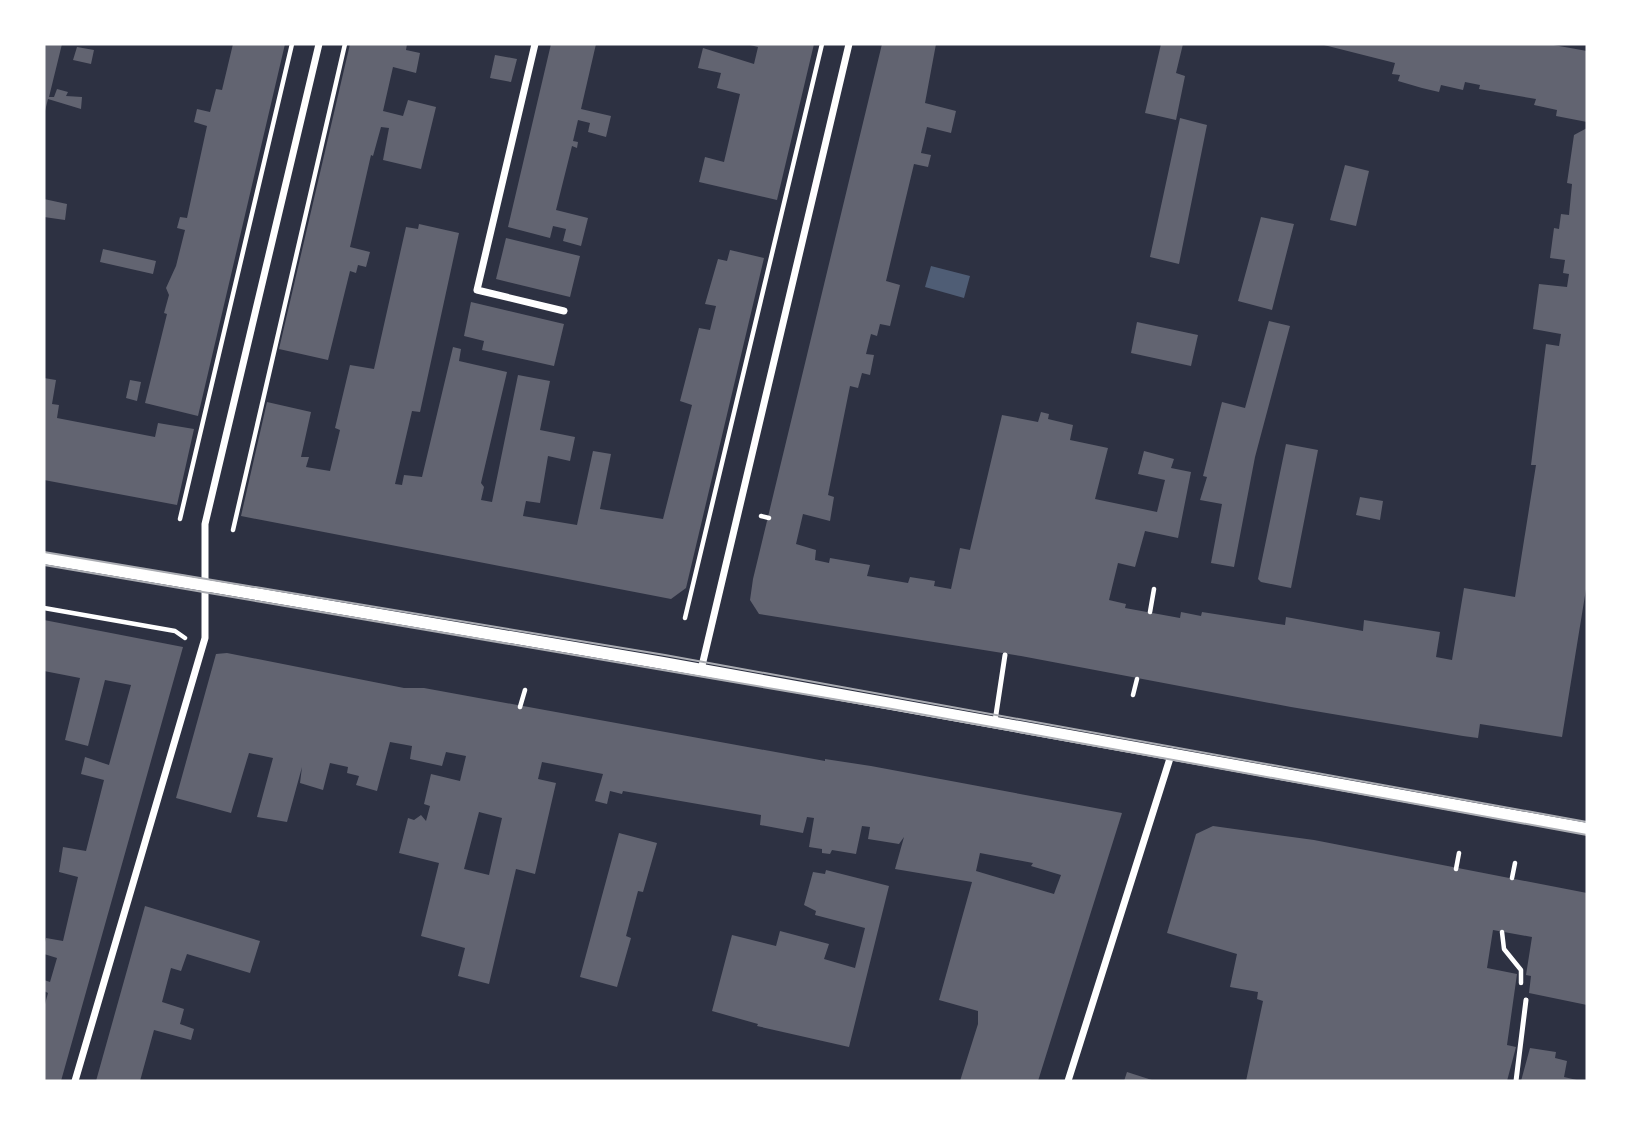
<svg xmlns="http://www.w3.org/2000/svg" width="1631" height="1125" font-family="'Noto Serif',serif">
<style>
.water{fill:#4f5d75}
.building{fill:#626471;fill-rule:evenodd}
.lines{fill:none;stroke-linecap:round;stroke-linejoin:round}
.path{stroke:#fff;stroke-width:4.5}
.service{stroke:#fff;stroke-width:5}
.minor{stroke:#fff;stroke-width:7}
.tertiary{stroke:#fff;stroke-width:12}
.tram{stroke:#abadb3;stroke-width:2}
</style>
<rect width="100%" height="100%" fill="#2d3142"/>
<!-- water -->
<path class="water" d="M931,266l39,10 -6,22 -39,-11z"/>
<!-- building -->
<path class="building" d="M44,44h18l-13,53h5l3,-8 11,3 -2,4 16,1 -1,12 -33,-10 -4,16z
M233,44h52l-87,372 -53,-13 22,-89 -3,-1 5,-18 -3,-7 10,-22 9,-36 -8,-2 3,-11 7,1 20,-92 -13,-4 3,-13 13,3 6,-23 6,1z
M350,44h57l-1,6 14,3 -4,20 -23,-6 -10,44 20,5 5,-16 28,7 -15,62 -38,-9 6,-32 -8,-1 -8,29 -2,-1 -21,92 20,5 -4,15 -8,-2 -2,8 -6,-2 -22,89 -49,-11z
M551,44h45l-15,65 30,7 -5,21 -18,-5 2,-9 -12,-3 -5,21 5,1 -1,6 -5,-2 -16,64 32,8 -7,28 -18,-5 3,-12 -13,-3 -3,12 -42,-11z
M746,44h68l-37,156 -78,-18 6,-25 19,5 16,-68 -23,-6 4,-15 -23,-5 5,-20 51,16 4,-17z
M882,44h54l-11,59 31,8 -5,22 -24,-6 -6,26 10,2 -3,12 -14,-3 -28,117 14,4 -10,41 -10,-2 -3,12 -6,-2 -5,20 8,1 -4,20 -8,-2 -4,15 -8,-2 -22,109 6,2 -4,24 -27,-7 -7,30 20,6 -1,10 14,3 1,-5 40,7 -3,11 41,7 2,-6 25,4 -1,5 17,3 9,-41 10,2 32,-135 36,7 3,-10 8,2 -1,5 25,6 -3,15 38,8 -13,51 62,13 8,-32 -27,-6 6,-23 30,8 -3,9 20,4 -13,66 -33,-7 -10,36 -17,-4 -9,37 17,4 -1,4 55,10 1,-6 20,4 1,-4 83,13 1,-8 77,14 1,-11 76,12 -4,25 16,3 12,-72 51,9 21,-132h-5l15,-121 13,2 2,-12 -28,-5 6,-45 28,3 2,-13 -6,-1 2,-13 -15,-2 4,-30 5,1 2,-15 8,1 3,-31 -5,-1 7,-48 13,-7v455l-25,154 -82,-13 -2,14 -15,-2 -172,-29 -270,-51 -262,-42 -9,-14 3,-21z
M1161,44h22l-7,29 9,3 -9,44 -31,-7z
M1320,44h228l39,7v71l-31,-6 1,-6 -23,-5 2,-6 -57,-10 1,-4 -15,-3 -2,8 -22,-5 -2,7 -17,-4 -24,-7 2,-6 -8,-1 3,-11z
M77,47l17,3 -3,14 -18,-4z
M495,55l22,4 -6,23 -21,-4z
M1180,118l27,7 -28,139 -29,-7z
M1345,165l24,6 -13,55 -26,-6z
M44,199l23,5 -2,16 -21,-3z
M1261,217l33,7 -22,86 -34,-9z
M419,224l40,9 -39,179 -8,-1 -17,73 7,1 2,-10 18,2 31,-130 8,2 -2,12 48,11 -26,111 3,4 -3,13 11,2 26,-127 32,6 -10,49 35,7 -5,24 -22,-5 -8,47 -14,-2 -3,15 54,9 16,-74 18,3 -11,55 63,10 29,-114 -12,-4 19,-73 11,2 6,-24 -11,-2 13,-45 9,2 3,-11 34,8 -78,330 -15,11 -430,-83 26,-114 44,10 -10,45h8l-3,10 24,4 10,-41 -5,-2 15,-63 24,4 32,-142 12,2z
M506,238l74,18 -10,41 -74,-18z
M103,249l53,12 -3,13 -53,-12z
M471,302l93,22 -10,42 -72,-16 2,-9 -20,-5z
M1269,321l21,5 -35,131 -21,110 -23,-4 11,-59 -22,-4 7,-23 -4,-1 19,-74 23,6z
M1137,322l61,13 -7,31 -60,-13z
M44,378l12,2 -4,24 7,1 -2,13 98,19 3,-14 36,6 -17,76 -133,-25z
M130,380l11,2 -4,19 -11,-3z
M1286,444l32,6 -27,138 -30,-6 -3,-3z
M1360,497l23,4 -3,19 -24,-5z
M44,620l139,27 -122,434h-17v-73l4,-15 -4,-2v-11l6,2 7,-24 -13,-4v-8l2,-8 17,3 15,-64 -19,-5 4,-25 23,4 18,-71 -23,-6 4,-17 24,8 22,-80 -26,-5 -17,66 -23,-6 15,-62 -36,-7z
M227,653l177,35h20l401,73v-2l46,7 251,47 -84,268h-78l18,-57v-13l-39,-11 33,-118 -77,-13 9,-32 -5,7 -31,-5 2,-12 -8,-1 -6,28 -24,-4 -2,4 -8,-1v-4l-13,-2 5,-29 -7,-1 -4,16 -43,-8 1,-10 -138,-24 -1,3 -12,-3 -3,13 -12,-3 8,-27 -61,-12 -4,17 18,4 -21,91 -19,-5 -27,115 -31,-8 7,-28 -44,-12 18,-73 -40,-10 9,-35 6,2 7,-5 5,6 4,-15 -6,-2 7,-30 29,7 6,-25 -20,-4 -4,14 -32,-7 2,-13 -22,-4 -13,49 -21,-6 3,-9 -12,-3 1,-6 -18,-4 -7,27 -23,-7 2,-16 -15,55 -30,-5 16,-59 -24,-5 -18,60 -55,-15 40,-144zM479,812l23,6 -13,57 -25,-6zM980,853l53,10 -2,3 30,9 -7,19 -78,-23z
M1213,826l101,14 273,53v112l-58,-12 2,-17 -5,-1 6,-38 -39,-7 -6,38 30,6 -10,71 9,2 -9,34h-261l17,-80 -6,-2 1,-7 -28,-5 7,-33 -70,-21 29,-99z
M619,833l38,10 -14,49 -5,-1 -12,45 5,2 -14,49 -37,-10z
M826,870l63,16 -40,161 -92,-21 1,-2 -46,-13 20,-76 44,11 4,-15 49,13 -5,15 31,9 10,-40 -50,-13 1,-4 -12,-6 9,-33 12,2z
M145,906l115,35 -10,32 -63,-19 -6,17 -10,-3 -9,34 22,7 -4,15 14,5 -3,11 -37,-10 -14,51h-44z
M1530,1048l26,4 -1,6 12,3 -3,16 17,4h-60z
M1127,1072l28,9h-31z"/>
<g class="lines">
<!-- path -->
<path class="path" d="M761,516l8,2
M180,519l112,-475
M233,530l112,-486
M44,608l131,23 10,7
M1150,612l4,-23
M685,618l137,-574
M1133,695l4,-16
M520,707l5,-17
M1456,869l3,-16
M1512,878l3,-15
M1502,932l2,17 17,21v13"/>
<!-- service -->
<path class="service" d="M995,721l10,-66
M1516,1081l10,-81"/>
<!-- minor -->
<path class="minor" d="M535,44l-58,246 87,21
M701,670l148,-626
M75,1081l130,-443v-114l114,-480
M1068,1081l104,-329"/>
<!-- tertiary -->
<path class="tertiary" d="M44,558l619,105 924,166"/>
<!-- tram -->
<path class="tram" d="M44,552l621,103 922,167
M44,565l848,144 695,126"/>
</g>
<!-- border -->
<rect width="1631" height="1125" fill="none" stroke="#ffffff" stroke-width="91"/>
</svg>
